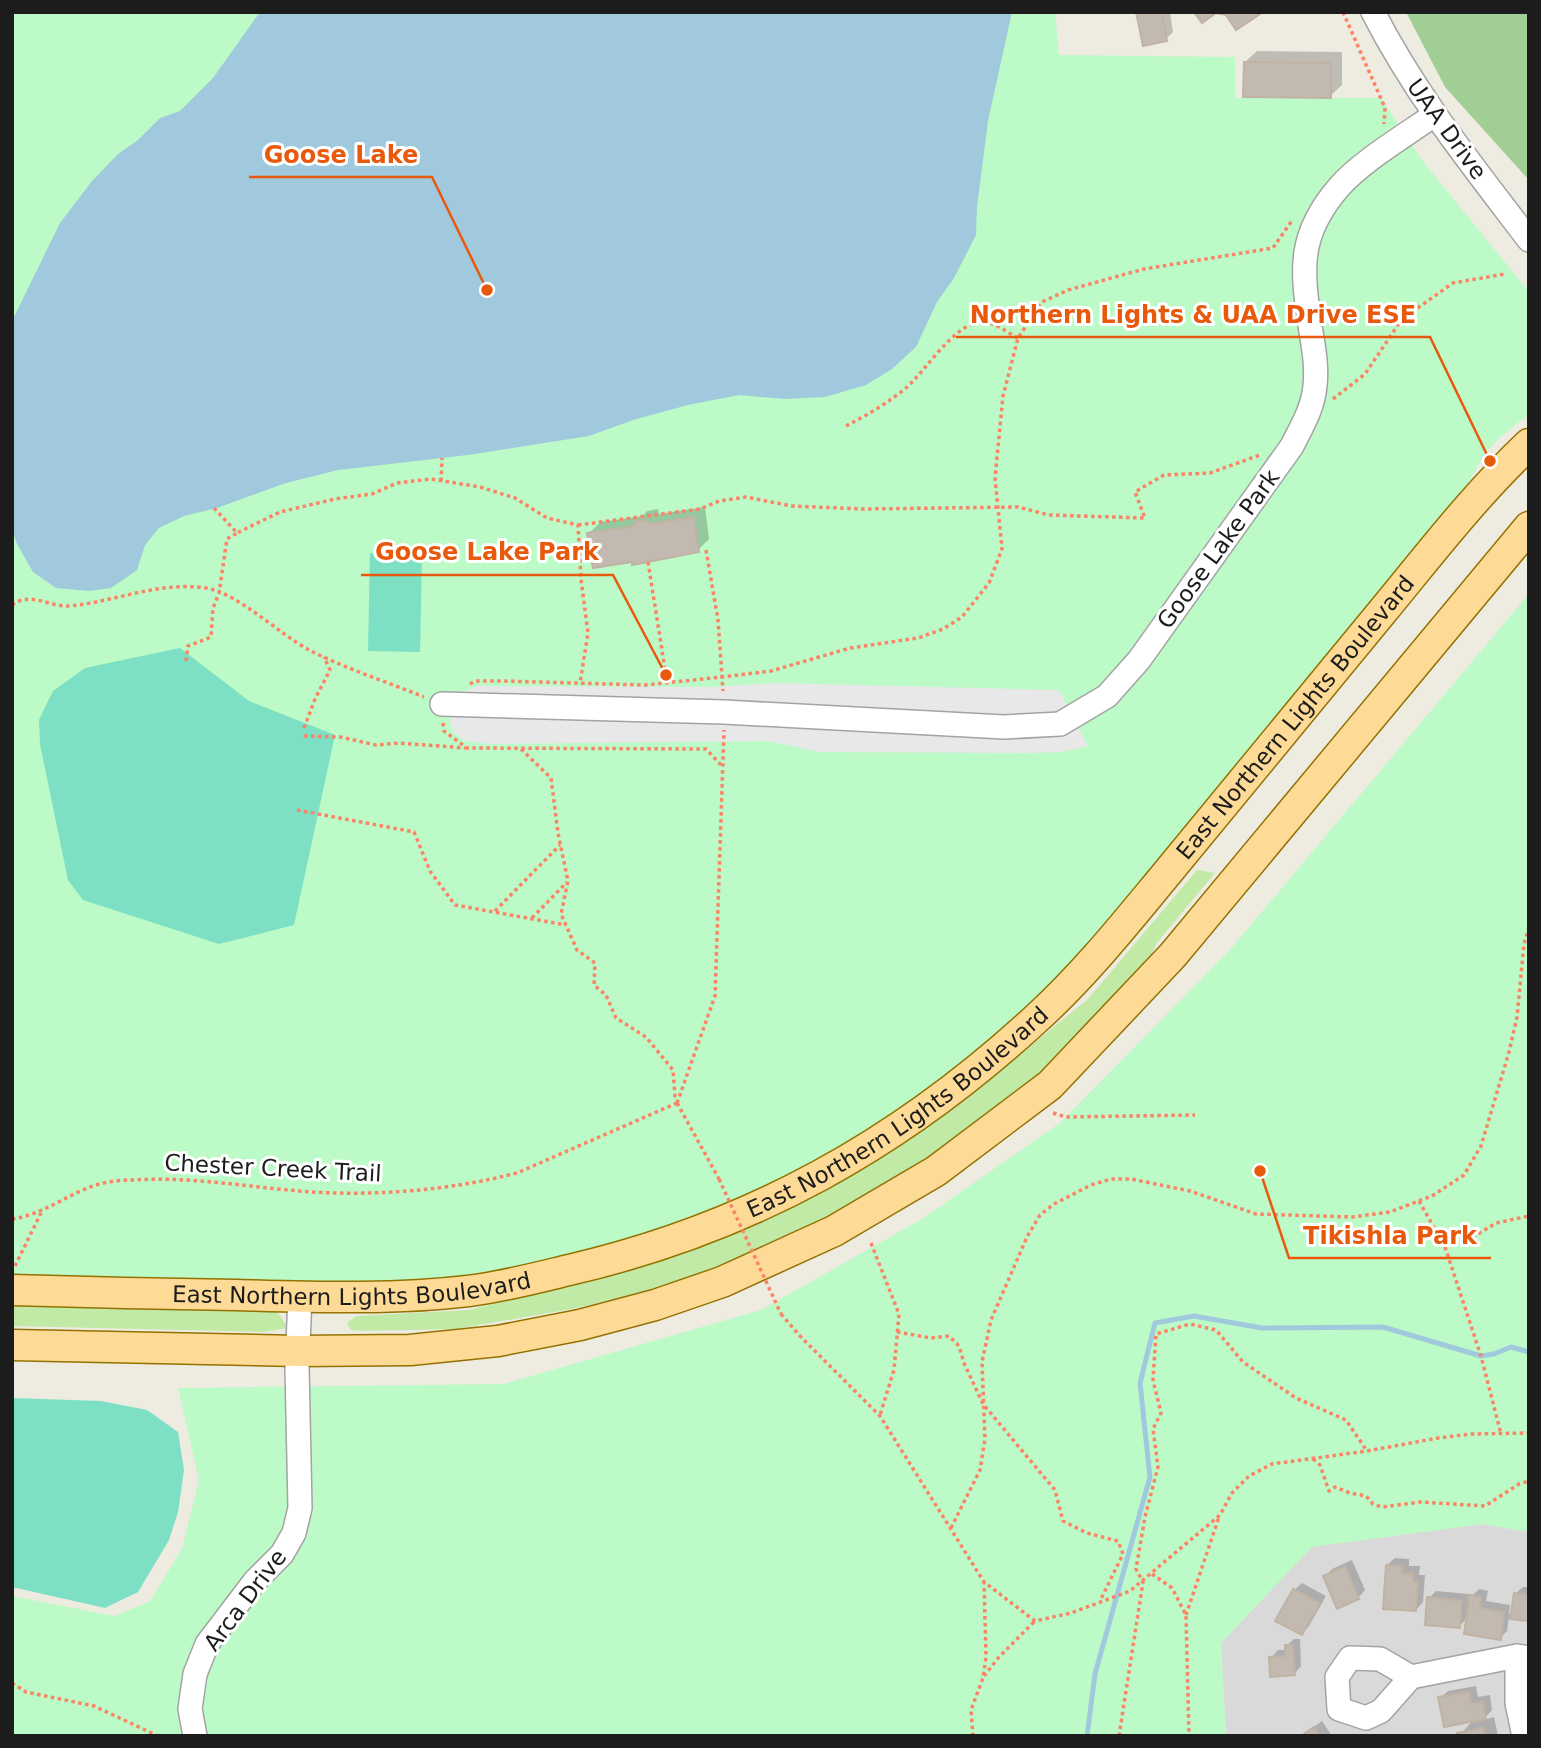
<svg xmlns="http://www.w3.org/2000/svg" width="1541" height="1748" font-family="'DejaVu Sans',sans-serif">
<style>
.residential{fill:#dad9d9}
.grass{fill:#c0eaa6}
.forest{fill:#a0ce95}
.park{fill:#bcfac7}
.pitch{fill:#7ddfc3}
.parking{fill:#e8e8e8}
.water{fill:#a1c9dd}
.shadow{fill:#0003}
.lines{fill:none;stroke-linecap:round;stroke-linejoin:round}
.stream{stroke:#a1c9dd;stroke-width:5}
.building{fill:#c2bab1;stroke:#c0b3a4;stroke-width:2}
.minor-casing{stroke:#a3a3a3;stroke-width:26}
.major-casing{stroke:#947200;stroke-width:33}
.path{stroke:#fc8365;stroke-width:3.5;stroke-dasharray:3.5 3.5;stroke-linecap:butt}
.minor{stroke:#fff;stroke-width:23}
.major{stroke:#fddb97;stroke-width:30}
.path-bridge{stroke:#fc8365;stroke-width:3.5;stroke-dasharray:3.5 3.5;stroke-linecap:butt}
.labels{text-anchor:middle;stroke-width:6;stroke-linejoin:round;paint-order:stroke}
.street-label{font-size:23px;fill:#1c1c1c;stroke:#fff}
.leader{fill:none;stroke:#e8590c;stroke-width:2.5}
.callout-dot{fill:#e8590c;stroke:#fff;stroke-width:2.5}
.callout-label{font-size:24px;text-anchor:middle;font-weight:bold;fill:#e8590c;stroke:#fff;stroke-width:6;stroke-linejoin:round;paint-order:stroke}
</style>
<rect width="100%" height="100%" fill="#eeebe1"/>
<!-- residential -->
<path class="residential" d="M1483,1524l46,8v204h-303l-5,-93 91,-97z"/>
<!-- grass -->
<path class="grass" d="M1197,870l18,3 -59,71 -13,31 -104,103 -74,56 -74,51 -94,50 -64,27 -73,25 -83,21 -122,21 -91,2 -13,-1 -4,-7 9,-7 113,-6 27,-7 107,-31 150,-52 55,-21 83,-50 100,-71 97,-79z
M12,1300l248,4 18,9 10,15 -26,4 -250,-6z"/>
<!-- forest -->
<path class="forest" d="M1406,12h123v168l-84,-93z"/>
<!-- park -->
<path class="park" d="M12,12h1043l4,43 176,2v41h146l40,61 108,133v122l-29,23 -16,17 -37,67 -392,469 -169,136 -174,90 -147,44 -141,25 -412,-6z
M1529,594v938l-46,-8 -171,23 -91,96 5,93h-1214v-140l103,20 35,-15 32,-52 17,-69 -21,-92 326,-4 257,-74 161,-91 138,-96 169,-172z"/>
<!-- pitch -->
<path class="pitch" d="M370,553l52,2 -2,97 -52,-1z
M180,648l69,53 86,34 -41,190 -75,19 -136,-44 -15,-20 -28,-136 -1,-24 14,-29 32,-23z
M12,1398l89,3 46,9 31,22 6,38 -6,42 -9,28 -31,52 -33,16 -93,-21z"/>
<!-- parking -->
<path class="parking" d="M774,683l285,7 29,56 -26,6 -33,1 -208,-1 -53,-11 -278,3 -25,-3 -11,-9 -4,-10 2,-17 14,-14 10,-5 238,1z"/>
<!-- water -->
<path class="water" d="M260,12h752l-24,109 -11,86 -1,28 -22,43 -17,24 -21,45 -24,22 -26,16 -41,12 -40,2 -46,-4 -51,10 -55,15 -44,16 -121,19 -130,15 -52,13 -69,25 -33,8 -25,12 -14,17 -8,25 -26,18 -22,3 -33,-3 -23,-16 -16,-28 -5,-15v-208l48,-98 32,-42 26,-27 20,-14 22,-22 20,-7 33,-33z"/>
<!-- shadow -->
<path class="shadow" d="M1138,12h32l3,20 -7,7z
M1257,51l85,1v33l-12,11 -85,-34z
M705,507l4,32 -11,11 -109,-17 12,-11 42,-6 4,-5 11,-2 1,5z
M1395,1558l14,1v7h11l-1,9h6l-2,27 -7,8 -29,-45z
M1352,1560l13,30 -7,8 -33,-22 7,-7z
M1302,1583l24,13 -17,30 -7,7 -8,-43z
M1523,1587h6v33l-20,-3 -2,14 -7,7 -31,-21 -10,9 -30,-28 7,-7 33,3 -1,6 11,-11 9,2 -2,10 24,4 -1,9h4l2,-20z
M1294,1639h6l1,27 -7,8 -23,-16 7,-8h9l-1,-4z
M1476,1686l2,11 12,-2 2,15 -9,10 11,-3 4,19h-39l14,-16 -33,-22 8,-7z
M1322,1721l10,15h-31z"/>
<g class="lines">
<!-- stream -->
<path class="stream" d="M1087,1736l8,-62 55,-197 -10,-94 15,-60 39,-7 68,12 121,-1 98,29 13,-2 17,-7 18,5"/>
</g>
<!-- building -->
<path class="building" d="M1136,12h26l5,29 -24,5z
M1194,12h69l-27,18 -10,-15 -10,-2 -14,10z
M1244,62l87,1v35l-88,-1z
M694,517l5,35 -67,13v-3l-39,6 -6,-35 48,-7 -1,-4 13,-2 1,4z
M1386,1565l17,1 -1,7h11v9h5l-2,29 -33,-2z
M1345,1566l14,33 -22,10 -14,-33z
M1293,1589l27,14 -18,32 -27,-14z
M1514,1593l15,2v26l-19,-2z
M1470,1595l11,2 -1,11 24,4 -3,28 -37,-6z
M1427,1597l35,4 -2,27 -35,-3z
M1285,1645h8l2,30 -25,2 -1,-20 16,-1z
M1469,1692l2,12 12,-2 3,17 -42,8 -6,-30z
M1314,1727l6,9h-19z
M1483,1728l2,8h-27l-1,-3z"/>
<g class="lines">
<!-- minor casing -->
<g class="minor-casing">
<path id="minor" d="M1373,12c43,84 99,153 156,228
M442,704l282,8 280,15 56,-3 47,-28 32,-36 153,-214c10,-20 21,-38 23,-60 2,-19 -1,-36 -4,-54 -9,-61 -15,-96 29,-146 22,-25 66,-51 94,-71
M1517,1656v47l7,33
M1411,1677l-30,34 -15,7 -27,-9 -2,-32 13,-19 30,1 31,18 106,-21 12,2
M195,1736l-5,-27 5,-35 12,-30 48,-63 27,-27 12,-21 6,-25 -3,-140 3,-71"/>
</g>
<!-- major casing -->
<g class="major-casing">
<g id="major">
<path id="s1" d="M12,1290c75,2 149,4 224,5 77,2 156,5 232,-4 34,-4 68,-13 101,-21 182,-42 333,-127 469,-253 46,-42 86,-92 125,-139 73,-88 146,-177 219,-266 47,-57 93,-117 147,-168"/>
<path d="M12,1345l286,6 112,-1 88,-9 82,-16 75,-20 67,-23 112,-51 102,-60 114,-86 123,-130 356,-428"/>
</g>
</g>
<!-- path -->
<path class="path" d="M1343,12l42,96 -1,16
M1333,399l32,-25 37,-55 51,-36 52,-9
M846,426c21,-11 42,-23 60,-38 19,-16 50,-68 78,-66 12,1 24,11 34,16
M441,481l1,-23
M214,508l23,25 43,-21 55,-13 37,-5 25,-11 34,-4 49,8 35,11 32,20 31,7 3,54 7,54 -8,50
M578,525l122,-16 19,-8 27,-4 46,9 72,3 154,-2 31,8 96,3 -10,-26 29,-17 46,-2 50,-18
M706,550l12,70 5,71
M648,562l19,120
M12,605c18,-14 37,2 57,1 46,-4 89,-25 137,-18 32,5 74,47 105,63 36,18 76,31 113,46
M186,661l2,-15 23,-9 2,-29 6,-15 8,-54 10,-6
M470,684l5,-3h28l142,4 77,-8 49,-6 79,-23 68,-10 25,-9 19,-12 27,-34 13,-34 -7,-71 8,-82 15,-58 24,-36 26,-12 76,-21 129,-21 20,-29
M443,723l1,8 23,17 239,1 16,17
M304,728l11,-29 15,-29 -6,-13
M304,736l36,1 36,8 23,-2 66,5
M521,749l30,29 7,55 10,48 -7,33 16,36 18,13 -1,22 12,10 10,23 30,19 27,33 2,26 4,1
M297,810l117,22 16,39 25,34 111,20
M495,911l65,-66
M532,918l35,-36
M677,1103l38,-107 9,-266
M677,1103l42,76
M1053,1113l13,4 129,-2
M1419,1201l26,46 5,-4 10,2 36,-22 33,-7
M12,1219c29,-4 52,-22 78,-32 13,-5 28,-7 42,-7 60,-4 121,8 180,12 68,4 139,-2 205,-19l160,-70
M871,1243l28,71 -5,56 -14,45
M1445,1247l36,109 20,78
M15,1266l26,-53
M781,1314l19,22 80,80 104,166 51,39 36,-8 59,-22 90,-76 12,-22 17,-17 23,-12 95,-13 71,-13 33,-4 58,-1
M897,1332l34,6 18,-2 10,10 5,17 19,41 72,86 8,31 24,12 31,8 5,13 -23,47
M1313,1459l7,6 9,26 6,-4 15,6 16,3 7,8 9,3 39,-5 64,4 34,-22 10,-3
M951,1528l29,-58 5,-31 -3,-77 9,-42 36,-83 13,-22 14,-11 37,-19 20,-6h20l59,12 66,23 96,3 38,-5 42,-16 32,-21 17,-29 28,-94 8,-35 7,-73 5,-17
M1152,1574l20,14 14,27 3,121
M1186,1615l33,-98
M984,1676l15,-19 36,-36
M12,1683l14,9 68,14 64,30
M973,1736l-2,-26 12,-32 3,-21 -2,-75
M1119,1736l24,-154 -7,-13 9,-52 13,-50 -5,-38 8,-16 -8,-33 3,-46 34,-10 26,6 27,32 53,36 50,22 21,31"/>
<!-- minor -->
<use href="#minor" class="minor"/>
<!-- major -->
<use href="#major" class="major"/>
<!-- path-bridge -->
<path class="path-bridge" d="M719,1179l62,135"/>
</g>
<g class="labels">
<!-- street labels -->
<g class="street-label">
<text transform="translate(1447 129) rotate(54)" y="8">UAA Drive</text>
<text transform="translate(1218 549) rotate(-54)" y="8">Goose Lake Park</text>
<text dy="8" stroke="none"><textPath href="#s1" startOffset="1494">East Northern Lights Boulevard</textPath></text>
<text dy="8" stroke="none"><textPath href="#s1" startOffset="928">East Northern Lights Boulevard</textPath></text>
<text transform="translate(273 1168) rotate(3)" y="8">Chester Creek Trail</text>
<text dy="8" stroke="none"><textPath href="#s1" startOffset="340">East Northern Lights Boulevard</textPath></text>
<text transform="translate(245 1600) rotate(-53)" y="8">Arca Drive</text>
</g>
</g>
<!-- callouts -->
<path class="leader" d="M487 290L432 177H249M1490 461L1430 337H956M666 675L613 575H361M1260 1171L1289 1258H1491"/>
<g class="callout-dot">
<circle cx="487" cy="290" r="7"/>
<circle cx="1490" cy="461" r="7"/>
<circle cx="666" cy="675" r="7"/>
<circle cx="1260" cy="1171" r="7"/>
</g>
<g class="callout-label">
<text x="341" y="163">Goose Lake</text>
<text x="1193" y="323">Northern Lights &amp; UAA Drive ESE</text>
<text x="487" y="560">Goose Lake Park</text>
<text x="1390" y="1244">Tikishla Park</text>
</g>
<!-- border -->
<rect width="1541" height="1748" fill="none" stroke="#1c1c1c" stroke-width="28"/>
</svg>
